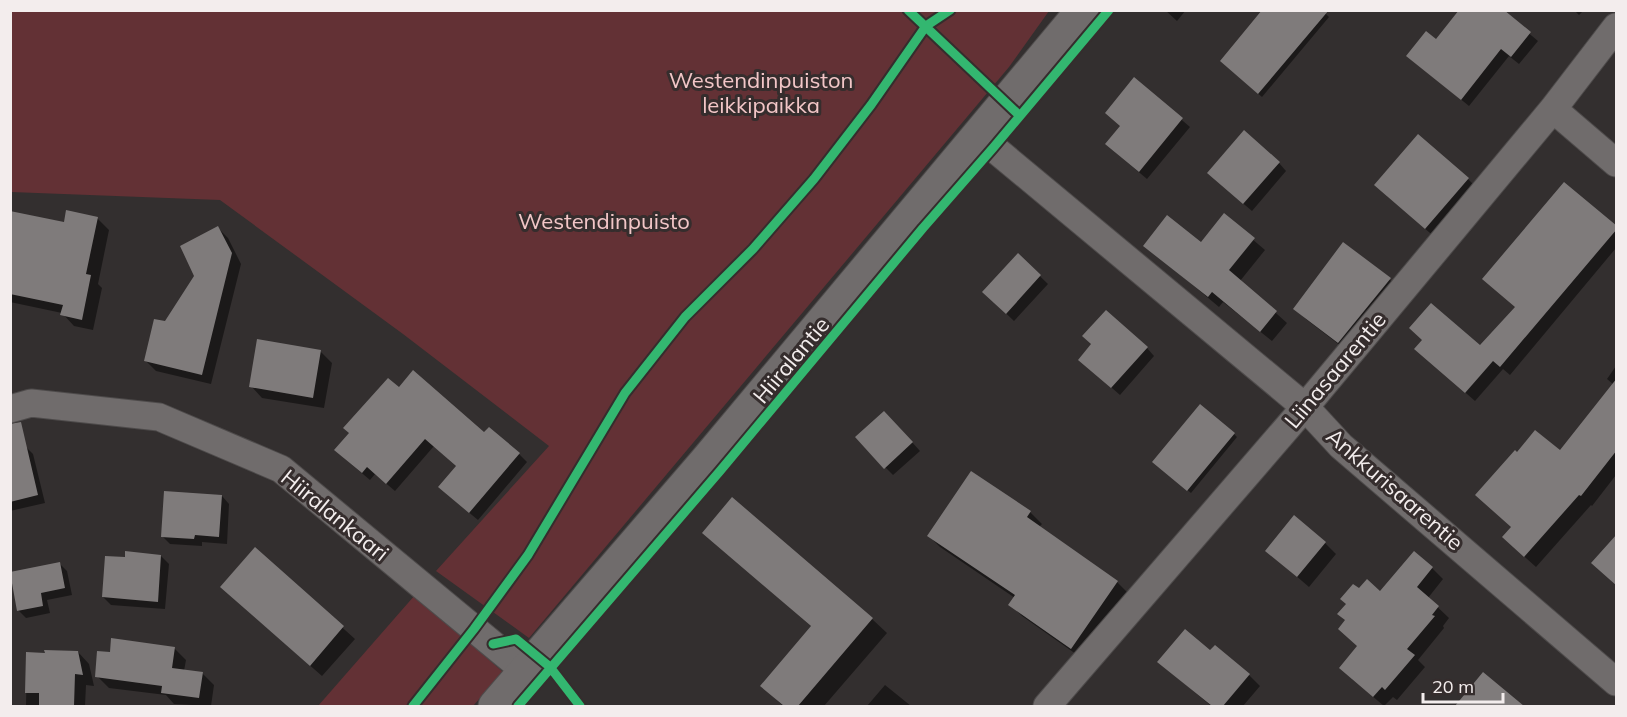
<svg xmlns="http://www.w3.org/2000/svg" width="1627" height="717" font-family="Mulish,sans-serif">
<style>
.green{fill:#633135}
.shadow{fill:#0007}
.building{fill:#7f7b7b}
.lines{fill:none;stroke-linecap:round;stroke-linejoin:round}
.minor-casing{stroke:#4e4b4b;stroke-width:29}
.tertiary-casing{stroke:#4e4b4b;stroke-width:35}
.minor{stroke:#706c6c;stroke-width:27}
.tertiary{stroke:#706c6c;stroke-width:33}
.cycleway-casing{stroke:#352d2d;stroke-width:13}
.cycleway{stroke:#33b770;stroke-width:9}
.labels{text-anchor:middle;stroke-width:6;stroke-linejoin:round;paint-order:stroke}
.park-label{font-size:22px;fill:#f2c6c7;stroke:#352d2d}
.street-label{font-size:22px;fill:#f3eded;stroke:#352d2d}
</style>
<rect width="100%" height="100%" fill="#332f2f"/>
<!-- green -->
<path class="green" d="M11,10h1038v1l-40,56 -480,571 -93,-67 113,-125 -146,-112 -183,-134 -209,-8z
M415,595l88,77 -30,34h-155z"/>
<!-- shadow -->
<path class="shadow" d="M1165,10h21l-9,11z
M1322,10l7,7 -67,80 -37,-32z
M1501,10l37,31 -19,23 -10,-8 -40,50 -61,-50z
M1574,10h10l-5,5z
M1134,79l56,48 -43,52 -32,-27z
M1279,163l7,8 -34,40 -35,-30z
M1468,179l11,11 -42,49 -50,-43z
M10,212l55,12 33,-5 11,11 -11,54 4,4 -9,42 -19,-4 -12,-13 -52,-11z
M1224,215l41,35 -25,31 47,42 -15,18 -49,-39 -4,5 -74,-62 56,-1z
M218,228l10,10 13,26 -30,120 -55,-13 -10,-10 19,-38 31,-47z
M1616,228v20l-106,127 -7,-6 -28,32 -50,-44 -1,-17 56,7z
M1343,244l47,36 12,11 -52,62 -43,-33 -12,-11z
M1018,255l30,29 -34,37 -23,-22z
M1147,348l7,8 -34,39 -32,-28z
M320,351l12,12 -8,45 -62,-10 -11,-12z
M1616,366v109l-24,31 -1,-1 -55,62 -21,-19 -3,-20 6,-73 43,-3 52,-68 -6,-5z
M399,389l85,45 35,20 8,8 -49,58 -30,-25 9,-28 -23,-21 -39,45 -20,-17 -5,6 -26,-22z
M892,420l28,31 -27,24 -8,-8z
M1234,434l3,3 -46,56 -33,-28z
M25,446l8,8 12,49 -35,8v-61z
M222,496l7,8 -2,40 -25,-2v4l-32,-2 -8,-8z
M1030,512l12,12 -3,3 78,55 12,12 -46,65 -61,-43 -12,-12 5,-6 -75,-51 -11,-11z
M704,533l168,86 15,14 -63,73h-41l-21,-20 50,-59z
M1325,543l11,11 -27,33 -42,-36z
M255,549l100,90 -33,37 -89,-78z
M161,556l8,8 -4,45 -54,-4 -8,-8 23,-38z
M60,564l7,7 5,24 -25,5 3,13 -24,5 -8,-8z
M1432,568l11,11 -15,19 21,20 -6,8 1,2 -26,32 7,7 -28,33 -4,-3 -9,9 -32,-27 6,-33 -12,-25 13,-30 21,2z
M174,648l12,12 -2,11 18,2 12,12 -3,21 -37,-2 -8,-9 -57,-7 -12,-12z
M78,652l11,12 5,22 -8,-1 -1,21h-59l1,-52z
M1211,653l38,22 11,11 -17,20h-32l-52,-44z
M1483,675l34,29 -1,2h-60z
M885,685l26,21h-44z"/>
<!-- building -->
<path class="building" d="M1262,10h67l-71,84 -38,-33z
M1459,10h45l27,22 -20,25 -10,-8 -40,51 -55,-44 20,-25 10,8z
M1134,77l49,41 -44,54 -34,-28 15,-18 -15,-13z
M1244,130l36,32 -37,42 -36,-31z
M1418,134l51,44 -44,51 -51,-44z
M1564,182l53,44v3l-117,138 -7,-6 -28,32 -51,-44 8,-9 -13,-12 22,-25 49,42 35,-38 -33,-28z
M66,210l32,7 -12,57 5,1 -9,45 -22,-5 3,-10 -53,-11v-83l54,11z
M1224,213l31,25 -26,32 48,41 -17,21 -48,-40 -4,5 -65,-51 24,-31 34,27z
M218,226l14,27 -30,122 -58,-14 10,-42 11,2 29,-45 -14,-30z
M1343,242l48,36 -53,65 -45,-34z
M1018,253l23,22 -35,39 -24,-22z
M1106,310l42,37 -37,41 -33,-28 13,-16 -9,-8z
M257,339l64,11 -8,48 -64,-11z
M413,370l71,62 5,-5 31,26 -51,60 -31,-26 18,-21 -31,-27 -39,45 -19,-17 -5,6 -28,-23 15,-17 -6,-5 45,-50 11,9z
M1617,378v72l-36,46 -2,-1 -55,62 -22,-20 9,-10 -36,-32 40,-45 2,2 18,-22 25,20z
M1200,404l35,29 -48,58 -35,-29z
M884,411l29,31 -29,27 -29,-32z
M21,422l17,73 -28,7v-78z
M971,471l60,40 -4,6 91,64 -47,68 -63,-44 7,-10 -88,-59z
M164,491l58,4 -3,42 -24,-2 -1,4 -33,-2z
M732,497l141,121 -75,88h-14l-24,-20 51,-60 -109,-93z
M1294,515l32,27 -29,35 -32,-26z
M1617,534v52l-26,-23z
M255,547l89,79 -34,40 -90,-79z
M125,551l36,4 -3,47 -56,-5 3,-41 20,1z
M1414,551l19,16 -16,20 22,19 -7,9 3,1 -28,33 8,6 -30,35 -3,-3 -9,10 -34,-29 18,-22 -19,-17 7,-9 -8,-6 9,-10 -6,-5 13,-15 6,4 8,-9 13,12z
M60,562l5,26 -24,5 2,13 -26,5 -7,-39z
M1185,629l25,21 5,-5 35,29 -27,32h-11l-55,-44z
M111,638l64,9 -3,21 31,4 -4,26 -38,-5 1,-7 -67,-9 2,-26 13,1z
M44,650l34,1 5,24 -8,-1 -1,32h-35v-13h-14l1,-41 19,1z
M1483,672l41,34h-69z"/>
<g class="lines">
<!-- minor casing -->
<g class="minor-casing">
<path id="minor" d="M1553,109l63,54
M979,136l326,271 36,39 275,236
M10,409l21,-6 128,14 122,52 244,202
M1047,706l258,-299 248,-298 63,-82"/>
</g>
<!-- tertiary casing -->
<g class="tertiary-casing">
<path id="tertiary" d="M495,706l212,-246 376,-450"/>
</g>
<!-- minor -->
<use href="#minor" class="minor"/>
<!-- tertiary -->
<use href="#tertiary" class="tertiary"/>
<!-- cycleway casing -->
<g class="cycleway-casing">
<path id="cycleway" d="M908,10l112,106
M493,644l23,-5 34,28 30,39
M413,706l61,-77 54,-74 97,-162 60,-76 68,-68 61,-70 57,-74 55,-79 24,-16
M518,706l202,-235 203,-243 70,-80 116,-138"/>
</g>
<!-- cycleway -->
<use href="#cycleway" class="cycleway"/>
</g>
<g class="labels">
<!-- park labels -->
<g class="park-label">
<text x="761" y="88">Westendinpuiston<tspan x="761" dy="25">leikkipaikka</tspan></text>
<text x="604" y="229">Westendinpuisto</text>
</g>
<!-- street labels -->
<g class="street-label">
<text transform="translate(791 360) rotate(-50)" y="8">Hiiralantie</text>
<text transform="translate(1335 370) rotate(-50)" y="8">Liinasaarentie</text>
<text transform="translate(1395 489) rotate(41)" y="8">Ankkurisaarentie</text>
<text transform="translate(335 515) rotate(39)" y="8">Hiiralankaari</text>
</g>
</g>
<!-- border -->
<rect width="1627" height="717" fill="none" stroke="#f3eded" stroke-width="24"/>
<!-- scale -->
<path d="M1423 693v9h80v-9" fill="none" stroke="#f3eded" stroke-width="3"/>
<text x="1432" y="693" font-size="18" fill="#f3eded" stroke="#352d2d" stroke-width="4.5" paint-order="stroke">20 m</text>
</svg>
